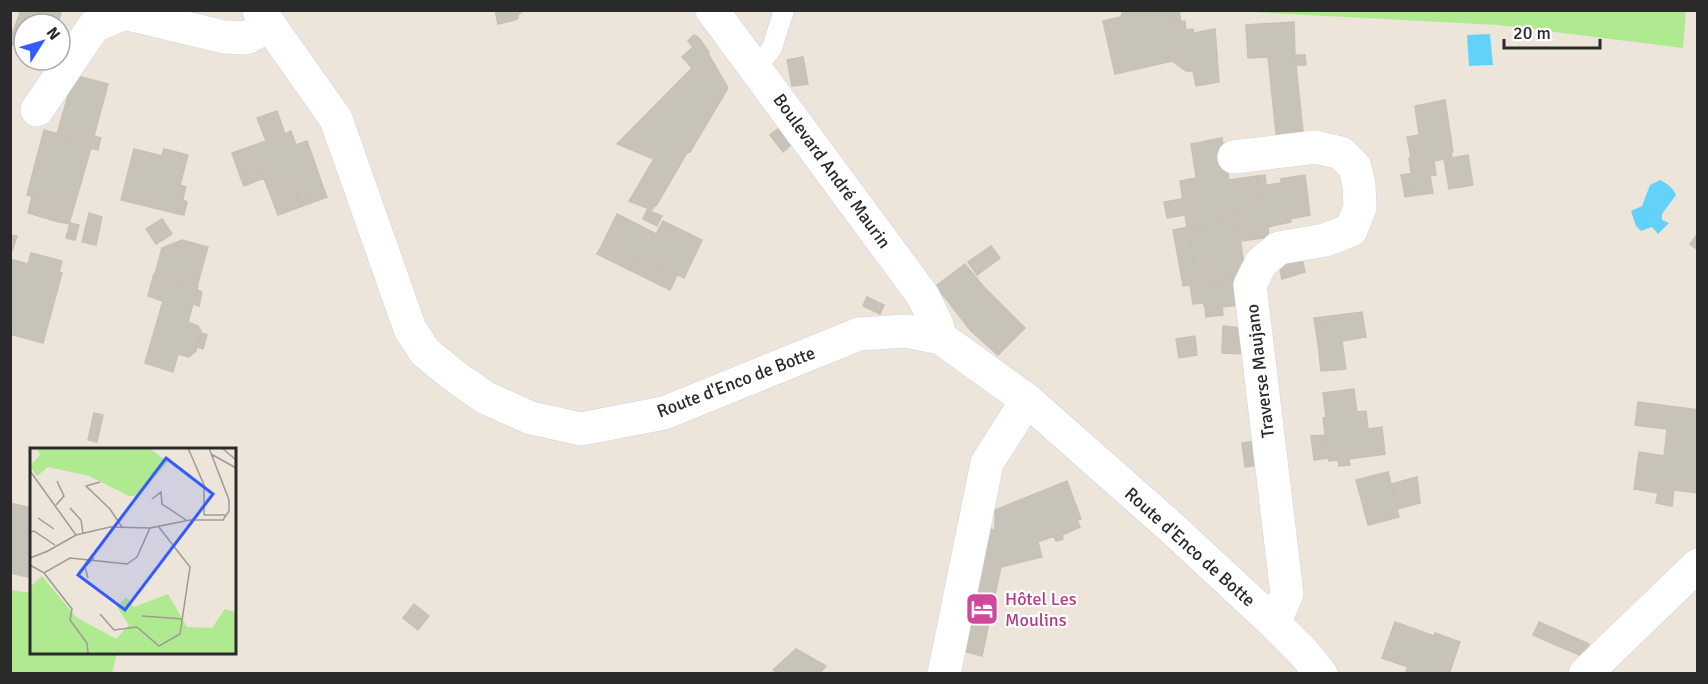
<svg xmlns="http://www.w3.org/2000/svg" width="1708" height="684" font-family="Signika,sans-serif">
<style>
.green{fill:#afea91}
.water{fill:#62d2fa}
.building{fill:#c8c3b9;stroke:#c9c1b3;stroke-width:1.5}
.lines{fill:none;stroke-linecap:round;stroke-linejoin:round}
.service-casing{stroke:#cfd3e4;stroke-width:21}
.minor-casing{stroke:#cfd3e4;stroke-width:34}
.service{stroke:#fff;stroke-width:20}
.minor{stroke:#fff;stroke-width:33}
.labels{text-anchor:middle;stroke-width:4.5;stroke-linejoin:round;paint-order:stroke}
.street-label{font-size:18px;fill:#2a2a2a;stroke:#fff}
.hotel-label{font-size:18px;fill:#b23c85;stroke:#fff;text-anchor:start}
.inset-road{fill:none;stroke:#9f9a94;stroke-width:1.5}
.view{fill:#355bff;fill-opacity:0.15;stroke:#355bff;stroke-width:3}
.inset-edge{fill:none;stroke:#2a2a2a;stroke-width:3}
</style>
<rect width="100%" height="100%" fill="#ede5da"/>
<!-- green -->
<path class="green" d="M1233,11h453l-3,37 -185,-23z
M11,590l20,3 1,59 85,1 -5,20h-101z"/>
<!-- water -->
<path class="water" d="M1490,34l3,31 -24,1 -2,-31z
M1660,180c8,4 12,7 16,15l-14,19v6l7,3 -11,11 -6,-7 -11,4 -5,-5 -5,-15 11,-5 8,-21z"/>
<!-- building -->
<path class="building" d="M21,10h33l7,3 -4,11h-33v25l-14,-5v-4z
M495,10h29l-6,5v3l-3,2 -17,4z
M1123,10h40l3,14 19,-3 1,9 7,-1 1,4 21,-4 4,53 -23,4 -3,-15h-7l-14,-10 -57,13 -12,-53 18,-4z
M1163,10h16l2,12 -15,2z
M1294,22l1,35 9,83 -27,2 -9,-85 -20,1 -2,-33z
M694,35l5,3 10,14 -1,1 20,35 -38,64 -2,-1 -32,55h-2l-2,4 -23,-9 25,-42 -37,-15 75,-76 -10,-11 11,-10 -5,-6z
M1295,55h10l1,10h-10z
M803,57l5,27 -16,2 -5,-26z
M74,75l34,9 -14,52 7,2 -2,7 -42,-11z
M1445,100l8,52h-2l1,6 16,-3 5,30 -24,4 -5,-30 -10,2 2,14 -6,1 3,17 -16,2 -4,-22h-2l-2,-15 2,-1 -4,-20 12,-2 -4,-29z
M277,111l8,23 6,-3 5,14 11,-4 18,51 -26,10 -6,-17 -16,6 -10,-24 -27,9 -8,-23 34,-12 -9,-23z
M779,128l12,17 -8,7 -13,-17z
M44,130l55,15 -1,5 -7,-2 -22,76 -10,-2 4,-17 -36,-10z
M1222,138l7,42 28,-4 4,26 -26,5 2,13 -50,8 -2,-13 -18,3 -3,-16 35,-6 -8,-52z
M134,149l28,7 2,-7 24,6 -8,30 6,2 -7,27 -58,-14z
M267,167l10,24 16,-6 6,17 26,-10 2,5 -49,18 -14,-37 -20,8 -4,-10z
M1413,173l4,22 -12,2 -4,-22z
M1265,175l1,10 15,-2v-4l24,-4 5,40 -20,4 1,3 -23,5 1,10 -27,4 -7,-34 26,-5 -4,-26z
M1196,178l3,18 -16,3 -3,-18z
M32,197l31,8 -4,17 -31,-9z
M183,200l4,2 -3,13 -5,-1z
M647,210l15,6 -5,10 -14,-7z
M89,213l13,4 -6,28 -14,-3z
M617,214l39,20 7,-13 39,19 -18,38 -40,-20 -3,7 -39,-20z
M162,219l10,15 -16,10 -10,-15z
M1237,220l9,57 -19,3 -1,-18 -31,6 -7,-41z
M70,223l9,2 -4,15 -9,-2z
M1188,227l7,41 31,-6 1,18 -44,6 -10,-56z
M1698,233v17l-8,-6z
M10,235l7,1 -5,15h-2z
M182,240l26,7 -11,39 -42,-12 7,-26z
M602,245l39,20 3,-7 33,17 -7,15 -73,-36z
M991,246l9,12 -23,17 -9,-13z
M31,253l31,8 -3,11 3,1 -19,70 -33,-9v-75l18,5z
M1302,259l3,13 -23,7 -3,-14z
M965,264l19,23 41,41 -27,27 -27,-24 -35,-45z
M154,274l44,12 -10,36 10,4 3,5 -5,20 -7,6 -11,-3 -5,18 -28,-9 18,-62 -15,-5z
M1246,277l-6,28 -18,2v-2l-17,2 -2,-4 -10,1 -3,-19z
M197,290l5,2 -3,14 -6,-2z
M867,297l17,8 -4,9 -17,-8z
M1222,305l1,10 -17,2 -1,-10z
M1362,312l4,25 -24,4 4,28 -25,2 -3,-27 9,-1 -3,-26z
M1324,317l3,26 -9,1 -4,-26z
M1223,326l26,3v25l-27,-1z
M201,333l6,2 -4,14 -6,-2z
M1195,336l2,19 -18,3 -3,-19z
M1354,389l3,23 9,-1 2,18 14,-2 3,27 -36,5 1,6 -11,1 -1,-6 -9,1 -6,-43 3,-1 -3,-24z
M1638,402l60,8 -1,83 -23,-3 -2,16 -16,-3 2,-10 -24,-4 5,-37 25,4 3,-27 -32,-4z
M94,413l9,2 -6,27 -9,-2z
M1326,435l3,23 -15,2 -3,-24z
M1257,441l2,24 -14,2 -3,-24z
M1388,472l11,45 -31,8 -12,-45z
M1417,477l3,26 -23,6 -6,-25z
M1067,481l14,38 -4,1 3,7 -18,8 1,4 -7,2 -2,-5 -16,6 4,15 -41,10 -19,89 -19,-5 27,-122 5,1v-20z
M10,503l22,5v70l-22,-5z
M414,604l15,12 -11,14 -15,-12z
M1395,622l39,14 1,-3 25,9 -11,32h-44l3,-7 -26,-9z
M1539,622l50,22 -5,13 -51,-22z
M796,649l30,17 -7,8h-41l-5,-4z"/>
<g class="lines">
<!-- service casing -->
<g class="service-casing">
<path id="service" d="M756,69l16,-21 12,-38"/>
</g>
<!-- minor casing -->
<g class="minor-casing">
<path id="minor" d="M259,10l77,109 74,210 15,23 28,23 33,23 45,20 50,11 83,-16 195,-79 47,-3 35,7 86,62 146,129 101,94 31,31 16,20
M712,10l211,286 14,29 4,13
M37,110l57,-84 30,-13 100,24 22,1 24,-13
M1234,157l81,-10 26,6 14,14 4,18 1,23 -9,22 -26,10 -46,8 -18,15 -11,22 37,309 -13,29
M944,674l43,-211 40,-63
M1585,674l113,-109"/>
</g>
<!-- service -->
<use href="#service" class="service"/>
<!-- minor -->
<use href="#minor" class="minor"/>
</g>
<!-- icons -->
<defs>
<g id="hotel-square" transform="scale(1.725)"><rect x="-9" y="-9" width="18" height="18" rx="4" fill="#d1479c" stroke="#fff"/><path d="M-6-4.5h1.5V1H6V5H4.5V3h-9V5H-6ZM-4 0a1.8 1.8 0 1 1 3.6 0ZM.5 0V-2.5h3Q6-2.5 6 0Z" fill="#fff"/></g>
</defs>
<g fill-rule="evenodd">
<use href="#hotel-square" x="982" y="609"/>
</g>
<g class="labels">
<!-- street labels -->
<g class="street-label">
<text transform="translate(832 171) rotate(54)" y="6">Boulevard André Maurin</text>
<text transform="translate(1260 371) rotate(-97)" y="6">Traverse Maujano</text>
<text transform="translate(736 382) rotate(-21)" y="6">Route d'Enco de Botte</text>
<text transform="translate(1190 547) rotate(42)" y="6">Route d'Enco de Botte</text>
</g>
<!-- hotel labels -->
<g class="hotel-label">
<text x="1005" y="605">Hôtel Les<tspan x="1005" dy="21">Moulins</tspan></text>
</g>
</g>
<!-- overview -->
<g transform="translate(30 448)">
<rect width="206" height="206" fill="#ede5da"/>
<path d="M7,0h112l19,14 -30,34h-9l-40,-20 -41,-9 -11,9 -7,-10 10,-11zM12,128l34,41 40,22 13,-14 -12,-18 9,-10 8,10 34,-13 19,33 25,1 13,-19 10,3v41h-205v-66z" fill="#afea91"/>
<path class="inset-road" d="M158,0l16,37v30M192,0l14,12M181,6l25,14M0,23l46,64M70,34l-14,4 24,23 12,18M122,51l9,-7 1,12 24,16M26,57l8,-9 -7,-15M40,60l11,12 2,13M174,67h21M8,70l16,11M0,84l4,-1 21,14M16,104l30,-17 34,-8 40,1M0,110l18,-7M0,117l14,8 26,-15 57,6 10,-7 13,-29 40,-8h33l6,-9v-11l-20,-52M14,125l28,36 -2,11 17,23 1,10M58,130l-3,-11 9,-9M70,166l14,16 23,-3 22,19 21,-12 10,-67 -32,-41M112,168l41,3"/>
<path class="view" d="M136,10l47,36 -88,116 -47,-35z"/>
<rect width="206" height="206" class="inset-edge"/>
</g>
<!-- border -->
<rect width="1708" height="684" fill="none" stroke="#2a2a2a" stroke-width="24"/>
<!-- north arrow -->
<g transform="translate(42 42) rotate(53)"><circle r="28" fill="#ffffff" stroke="#aaaaaa" stroke-width="1.5"/>
<path d="M0-4.5L10 22L0 15L-10 22Z" fill="#355bff"/>
<text y="-9" font-size="16" font-weight="bold" text-anchor="middle" fill="#2a2a2a">N</text>
</g>
<!-- scale -->
<path d="M1504 39v9h96v-9" fill="none" stroke="#2a2a2a" stroke-width="3"/>
<text x="1513" y="39" font-size="18" fill="#2a2a2a" stroke="#ffffff" stroke-width="4.5" paint-order="stroke">20 m</text>
</svg>
